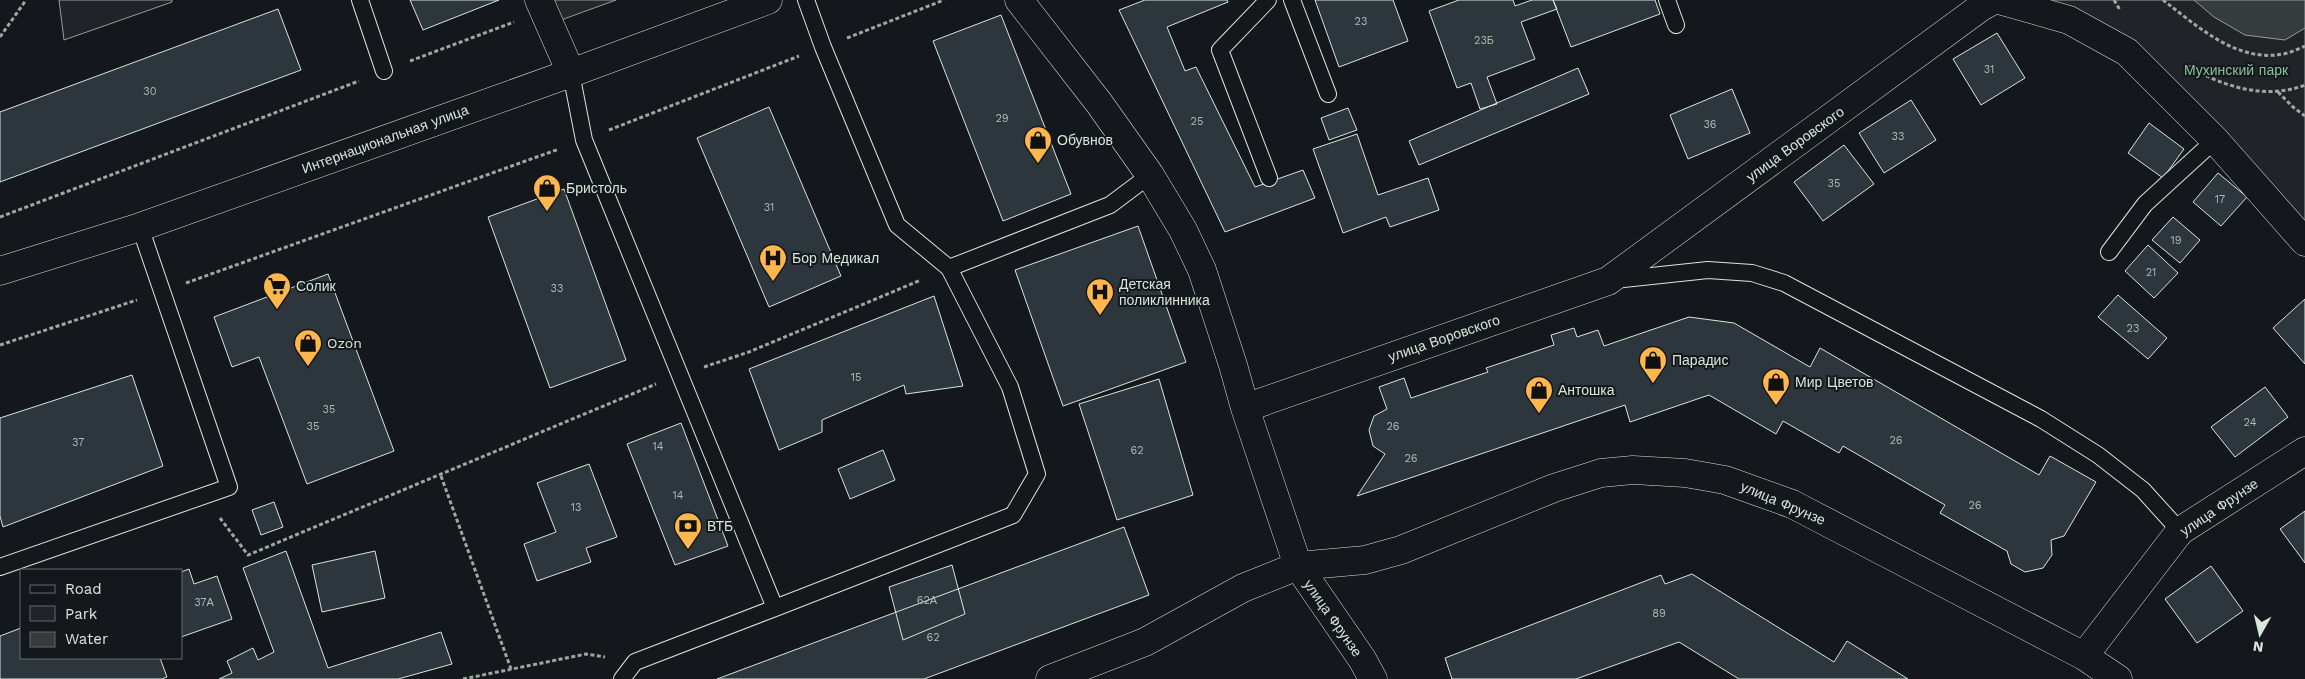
<svg xmlns="http://www.w3.org/2000/svg" width="2305" height="679" font-family="'Work Sans',sans-serif">
<style>
.green{fill:#202428;stroke:#939e99}
.parking{fill:#24282b;stroke:#939e99}
.water{fill:#363b3e;stroke:#939e99}
.building{fill:#2c363c;stroke:#d8e6dc}
.lines{fill:none;stroke-linecap:round;stroke-linejoin:round}
.lane-casing{stroke:#d8e6dc;stroke-width:18}
.street-casing{stroke:#d8e6dc;stroke-width:29}
.secondary-casing{stroke:#d8e6dc;stroke-width:29}
.path{stroke:#9da8a2;stroke-width:3;stroke-dasharray:4 2.5;stroke-linecap:butt}
.lane{stroke:#14181c;stroke-width:16}
.street{stroke:#14181c;stroke-width:28}
.secondary{stroke:#14181c;stroke-width:28}
.labels{text-anchor:middle;stroke-width:4;stroke-linejoin:round;paint-order:stroke}
.number-label{font-size:11px;fill:#adbab4}
.park-label{font-size:14px;fill:#8ac095;stroke:#14181c}
.street-label{font-size:14px;fill:#d8e6dc;stroke:#14181c}
.poi-label{font-size:14px;fill:#d8e6dc;stroke:#14181c;text-anchor:start}
</style>
<rect width="100%" height="100%" fill="#14181c"/>
<!-- green -->
<path class="green" d="M59,0h113v2l-108,38z
M1998,0h307v246l-178,-194z"/>
<!-- parking -->
<path class="parking" d="M539,0h77l-66,24z"/>
<!-- water -->
<path class="water" d="M2194,0h111v28l-20,12 -40,-5 -31,-18z"/>
<!-- building -->
<path class="building" d="M410,0h89l-76,30z
M1145,0h82l1,2 -61,25 18,44 11,-4 59,120 48,-17 12,28 -90,34 -106,-222z
M1315,0h78l15,41 -69,26z
M1459,0h54l2,6 17,-6h21l4,9 -36,13 14,37 -48,18 10,27 -17,5 -9,-26 -14,5 -28,-77z
M1553,0h102l5,14 -89,33z
M278,9l23,61 -301,112v-70z
M1001,15l70,179 -68,27 -70,-180z
M1997,33l28,45 -44,27 -28,-46z
M1578,68l11,26 -170,71 -10,-24z
M1732,89l18,44 -62,26 -18,-44z
M1911,100l25,40 -52,33 -25,-40z
M769,107l72,169 -72,31 -72,-169z
M1348,108l9,22 -28,10 -8,-22z
M2149,123l35,26 -21,29 -35,-25z
M1357,134l21,61 50,-17 11,32 -49,17 -4,-10 -43,16 -30,-84z
M1844,145l30,39 -51,37 -29,-39z
M2218,173l29,24 -26,29 -28,-24z
M564,189l62,171 -76,28 -62,-171z
M2173,217l27,23 -20,23 -28,-23z
M1138,226l48,136 -123,44 -48,-136z
M2148,245l30,28 -24,25 -29,-27z
M328,274l66,177 -87,33 -48,-127 -27,10 -18,-50z
M2118,295l49,43 -19,21 -50,-42z
M934,296l29,90 -57,8 -2,-9 -82,35v12l-43,18 -30,-81z
M2305,299v65l-32,-36z
M1689,317l45,6 76,44 10,-19 219,127 11,-19 46,26 -32,54 -13,4 1,15 -9,13 -18,4 -14,-8 -4,-13 -67,-38 5,-8 -102,-59 -4,7 -56,-32 -7,13 -67,-39 -79,27 -5,-17 -268,91 28,-42 -12,-8 -4,-16 5,-14 13,-7 -8,-22 25,-9 7,20 77,-26 -2,-4 68,-23 -3,-10 23,-7 3,9 21,-7 6,16z
M132,375l31,91 -160,61 -3,-11v-98z
M1159,379l34,116 -76,25 -38,-116z
M2265,387l23,30 -53,40 -24,-30z
M681,423l47,123 -53,19 -48,-121z
M883,450l12,30 -45,19 -12,-30z
M589,464l28,73 -31,11 5,14 -54,19 -13,-37 32,-12 -19,-49z
M274,502l9,25 -22,8 -9,-25z
M2305,511v52l-25,-34z
M1124,527l25,68 -225,84h-207z
M286,551l42,117 113,-36 11,32 -54,15h-179l13,-6 -5,-12 26,-13 5,12 16,-8 -31,-84z
M375,551l10,47 -63,14 -10,-47z
M952,565l13,49 -62,26 -14,-53z
M2211,566l32,45 -46,32 -32,-44z
M189,569l5,15 23,-8 15,43 -51,18v-65z
M1692,574l142,88 13,-21 61,38h-169l-60,-37 -103,37h-124l-7,-21 216,-83 4,9z
M21,628v30h139l7,19 -5,2h-162v-43z"/>
<g class="lines">
<!-- lane casing -->
<g class="lane-casing">
<path id="lane" d="M360,0l24,71
M1268,0l-48,50 49,128
M1292,0l36,94
M1667,0l9,25
M571,73l13,67 191,468 -140,54 -13,17
M2109,252l36,-48 70,-64
M949,268l161,-63 40,-30
M1614,280l94,-10 44,3 32,10 257,136 57,36 45,35 37,41
M0,567l229,-80 -89,-260
M775,608l238,-93 24,-41 -27,-87 -61,-119 -52,-43 -74,-178 -17,-47"/>
</g>
<!-- street casing -->
<g class="street-casing">
<path id="street" d="M539,0l32,73
M1019,0l80,103 51,72 33,55 19,40 31,95 12,43 53,158 64,93 11,20
M1999,0l70,20 58,32 88,88 90,102
M1245,408l363,-127 373,-274 13,-7
M2084,656l96,-125 125,-80
M1050,679l95,-37 98,-54 55,-22 67,-6 36,-10 153,-62 47,-15 32,-3 52,3 40,7 67,24 292,152 34,23"/>
</g>
<!-- secondary casing -->
<g class="secondary-casing">
<path id="secondary" d="M0,271l140,-44 431,-154 197,-73"/>
</g>
<!-- path -->
<path class="path" d="M2114,0l6,10
M2163,0c34,26 74,63 120,54 7,-1 15,-5 22,-8
M0,37l26,-37
M847,38l97,-38
M410,61l104,-39
M2189,66c33,21 78,34 116,19
M2278,92l15,15 12,9
M609,130l190,-74
M0,217l359,-136
M186,283l373,-134
M0,345l137,-45
M704,367l45,-15 172,-72
M441,476l70,193
M220,518l28,37 408,-171
M463,679l123,-25 19,3"/>
<!-- lane -->
<use href="#lane" class="lane"/>
<!-- street -->
<use href="#street" class="street"/>
<!-- secondary -->
<use href="#secondary" class="secondary"/>
</g>
<!-- icons -->
<defs>
<g id="shop-pin" transform="scale(1.4375)"><path d="M0 17L-7.5 6A9.5 9.5 0 1 1 7.5 6Z" fill="#ffb74d" stroke="#14181c"/><path d="M-5-2.5h2.3a2.7 3.5 0 0 1 5.4 0H5L5.5 6h-11ZM-1.5-2.5h3a1.5 2.3 0 0 0-3 0Z" fill="#111"/></g>
<g id="hospital-pin" transform="scale(1.4375)"><path d="M0 17L-7.5 6A9.5 9.5 0 1 1 7.5 6Z" fill="#ffb74d" stroke="#14181c"/><path d="M-5-5h3v3.5h4V-5h3V5h-3V1.5h-4V5h-3Z" fill="#111"/></g>
<g id="supermarket-pin" transform="scale(1.4375)"><path d="M0 17L-7.5 6A9.5 9.5 0 1 1 7.5 6Z" fill="#ffb74d" stroke="#14181c"/><path d="M-6-5.5h2.5l.6 2H6L4.5 2H-2.5L-4.4-4H-6ZM-1.5 3.2a1.3 1.3 0 1 0 .1 0ZM3 3.2a1.3 1.3 0 1 0 .1 0Z" fill="#111"/></g>
<g id="bank-pin" transform="scale(1.4375)"><path d="M0 17L-7.5 6A9.5 9.5 0 1 1 7.5 6Z" fill="#ffb74d" stroke="#14181c"/><path d="M-6-4H6V4H-6ZM0-2.3a2.3 2.3 0 1 0 0 4.6a2.3 2.3 0 1 0 0-4.6Z" fill="#111"/></g>
</defs>
<g fill-rule="evenodd">
<use href="#shop-pin" x="1038" y="140"/>
<use href="#shop-pin" x="547" y="188"/>
<use href="#hospital-pin" x="773" y="258"/>
<use href="#supermarket-pin" x="277" y="286"/>
<use href="#hospital-pin" x="1100" y="292"/>
<use href="#shop-pin" x="308" y="343"/>
<use href="#shop-pin" x="1653" y="360"/>
<use href="#shop-pin" x="1776" y="382"/>
<use href="#shop-pin" x="1539" y="390"/>
<use href="#bank-pin" x="688" y="526"/>
</g>
<g class="labels">
<!-- number labels -->
<g class="number-label">
<text x="1361" y="25">23</text>
<text x="1484" y="44">23Б</text>
<text x="1989" y="73">31</text>
<text x="150" y="95">30</text>
<text x="1002" y="122">29</text>
<text x="1197" y="125">25</text>
<text x="1710" y="128">36</text>
<text x="1898" y="140">33</text>
<text x="1834" y="187">35</text>
<text x="2220" y="203">17</text>
<text x="769" y="211">31</text>
<text x="2176" y="244">19</text>
<text x="2151" y="276">21</text>
<text x="557" y="292">33</text>
<text x="2133" y="332">23</text>
<text x="856" y="381">15</text>
<text x="329" y="413">35</text>
<text x="2250" y="426">24</text>
<text x="313" y="430">35</text>
<text x="1393" y="430">26</text>
<text x="1896" y="444">26</text>
<text x="78" y="446">37</text>
<text x="658" y="450">14</text>
<text x="1137" y="454">62</text>
<text x="1411" y="462">26</text>
<text x="678" y="499">14</text>
<text x="1975" y="509">26</text>
<text x="576" y="511">13</text>
<text x="927" y="604">62А</text>
<text x="204" y="606">37А</text>
<text x="1659" y="617">89</text>
<text x="933" y="641">62</text>
</g>
<!-- park labels -->
<g class="park-label">
<text x="2236" y="75">Мухинский парк</text>
</g>
<!-- street labels -->
<g class="street-label">
<text transform="translate(385 139) rotate(-20)" y="5">Интернациональная улица</text>
<text transform="translate(1795 144) rotate(-36)" y="5">улица Воровского</text>
<text transform="translate(1444 338) rotate(-19)" y="5">улица Воровского</text>
<text transform="translate(1783 503) rotate(23)" y="5">улица Фрунзе</text>
<text transform="translate(2219 507) rotate(-34)" y="5">улица Фрунзе</text>
<text transform="translate(1333 618) rotate(55)" y="5">улица Фрунзе</text>
</g>
<!-- poi labels -->
<g class="poi-label">
<text x="1057" y="145">Обувнов</text>
<text x="566" y="193">Бристоль</text>
<text x="792" y="263">Бор Медикал</text>
<text x="1119" y="289">Детская<tspan x="1119" dy="16">поликлинника</tspan></text>
<text x="296" y="291">Солик</text>
<text x="327" y="348">Ozon</text>
<text x="1672" y="365">Парадис</text>
<text x="1795" y="387">Мир Цветов</text>
<text x="1558" y="395">Антошка</text>
<text x="707" y="531">ВТБ</text>
</g>
</g>
<!-- legend -->
<rect x="20" y="569" width="162" height="90" fill="#14181c" stroke="#626a69"/>
<rect x="30" y="585" width="25" height="8" fill="#14181c" stroke="#626a69"/>
<text x="65" y="594" font-size="15" fill="#d8e6dc">Road</text>
<rect x="30" y="606" width="25" height="15" fill="#202428" stroke="#626a69"/>
<text x="65" y="619" font-size="15" fill="#d8e6dc">Park</text>
<rect x="30" y="632" width="25" height="15" fill="#363b3e" stroke="#626a69"/>
<text x="65" y="644" font-size="15" fill="#d8e6dc">Water</text>
<!-- north arrow -->
<g transform="translate(2260 634) rotate(188)" stroke="#14181c" stroke-width="4" paint-order="stroke">
<path d="M0-4L9 19L0 12L-9 19Z" fill="#d8e6dc"/>
<text y="-8" font-size="14" font-weight="bold" text-anchor="middle" fill="#d8e6dc">N</text>
</g>
</svg>
